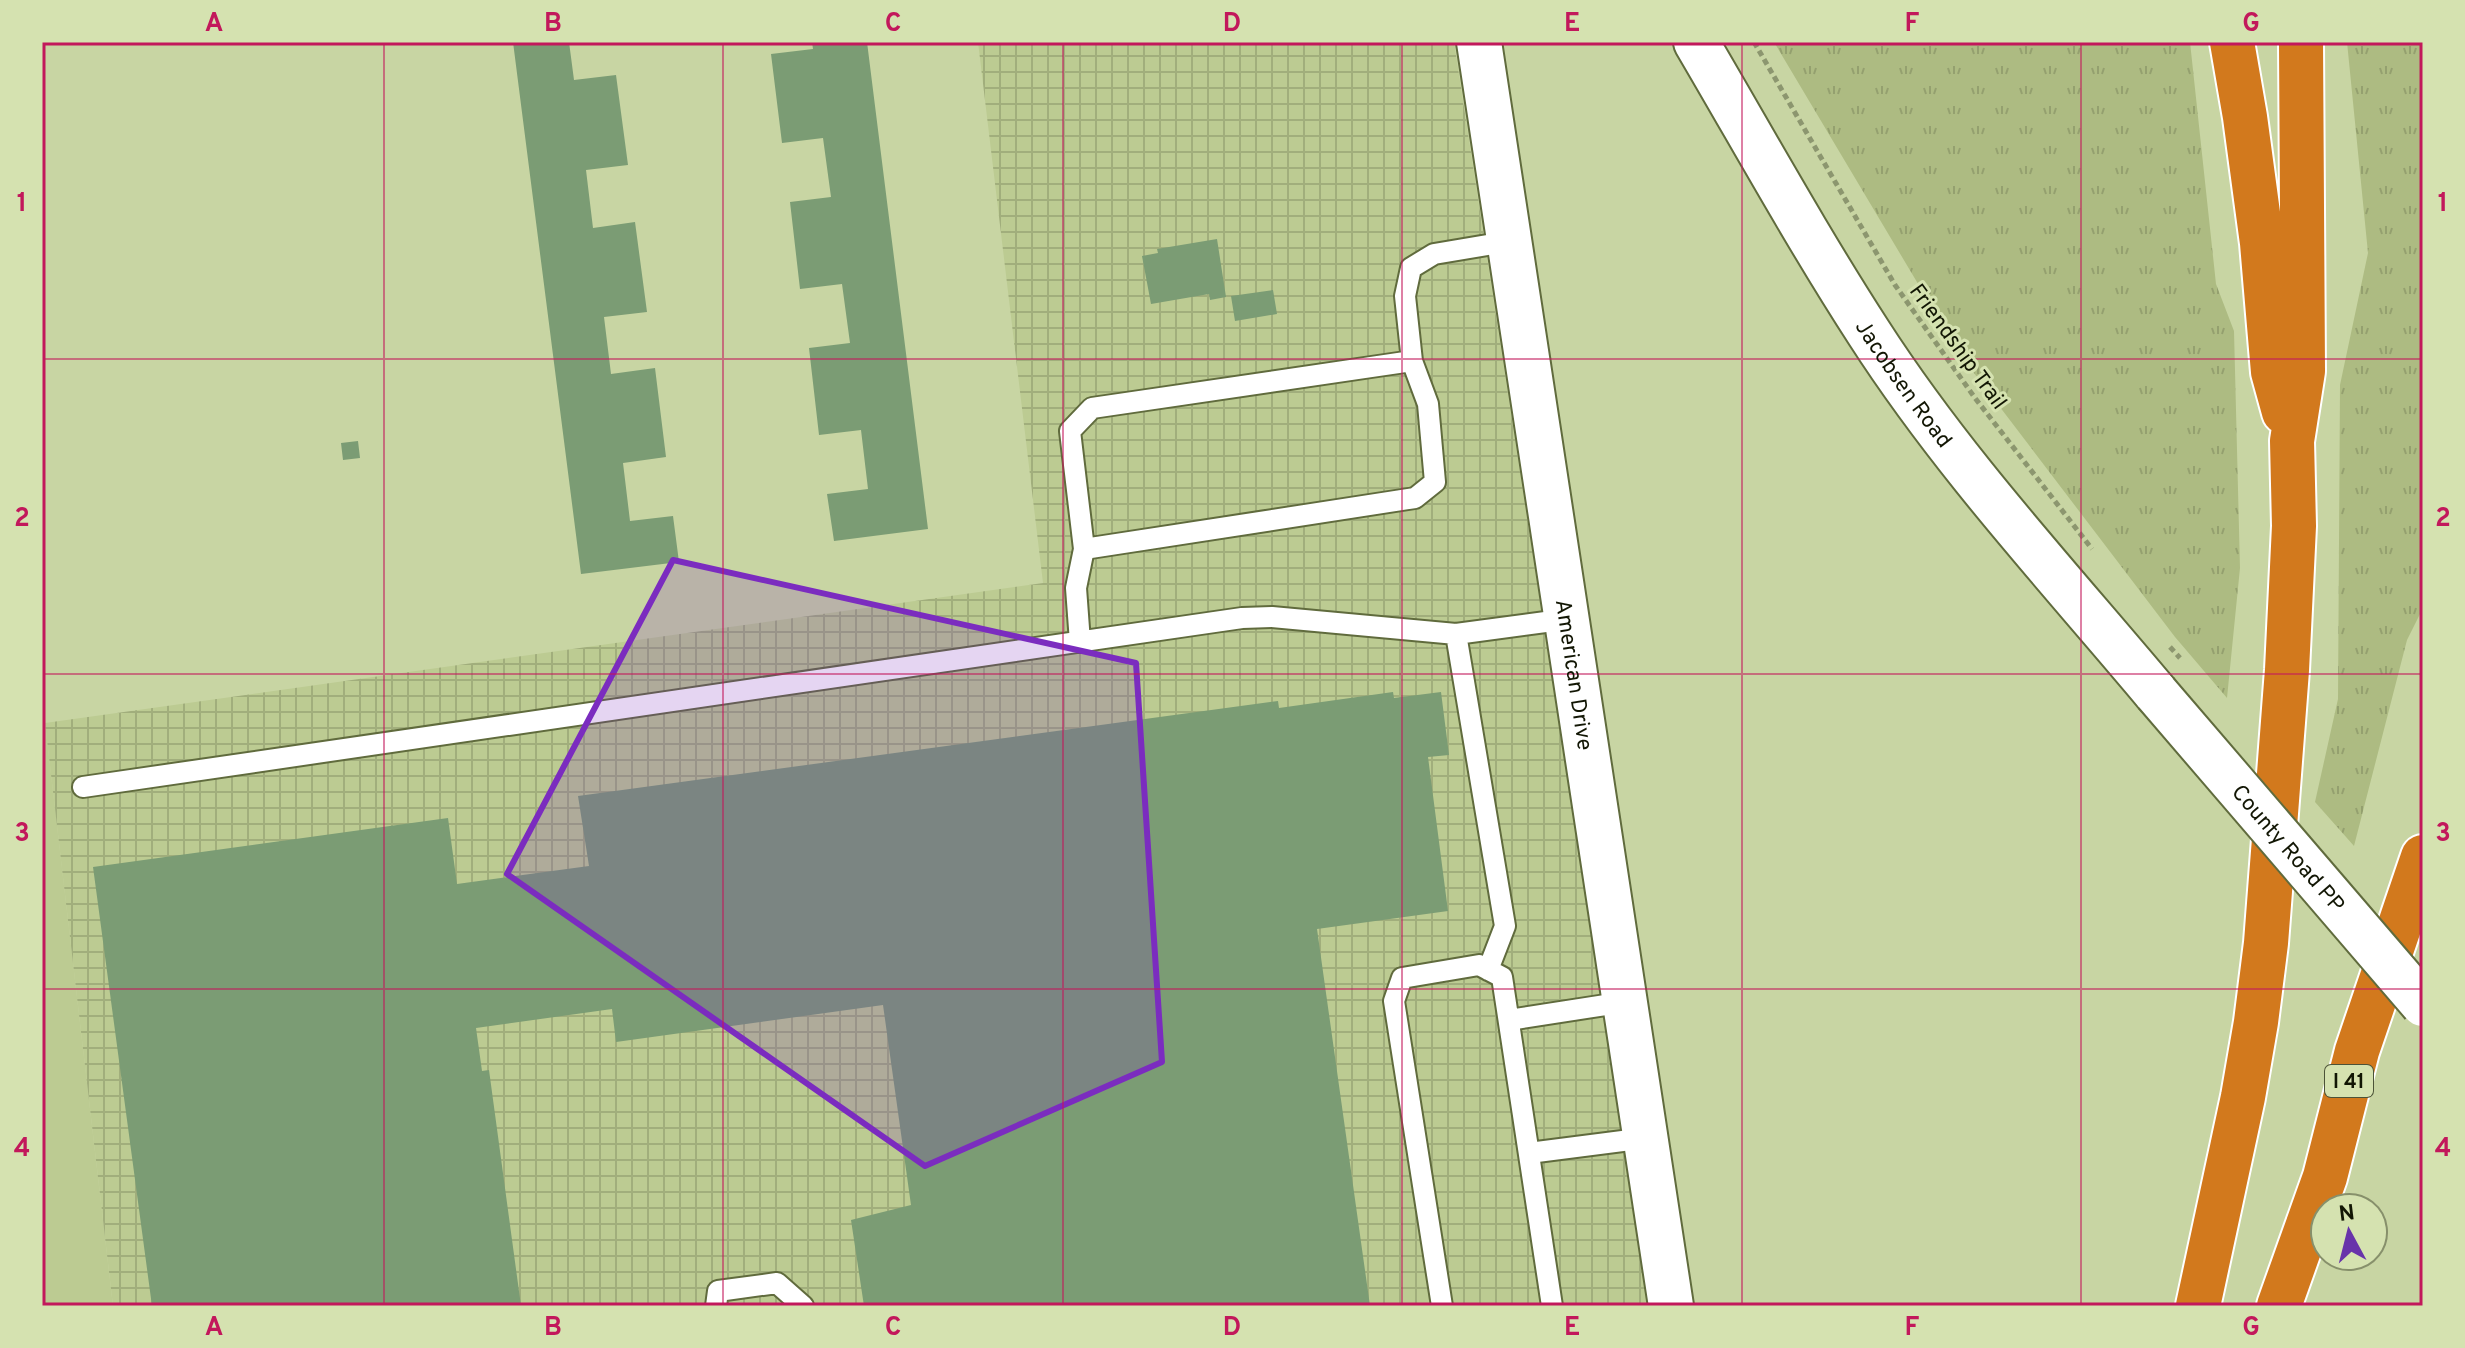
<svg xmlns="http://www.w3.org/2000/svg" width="2465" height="1348" font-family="Overpass,sans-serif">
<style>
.built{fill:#bccb92}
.industrial{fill:url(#industrial-grid)}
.grass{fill:url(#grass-tufts)}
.building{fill:#7b9c74}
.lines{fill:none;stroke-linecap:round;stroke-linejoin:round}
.service-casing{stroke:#606b3d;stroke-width:24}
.tertiary-casing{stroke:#606b3d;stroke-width:48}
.secondary-casing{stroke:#606b3d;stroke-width:48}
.motorway-casing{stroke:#fff;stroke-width:48}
.path{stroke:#8c966f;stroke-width:5;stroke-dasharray:6 4;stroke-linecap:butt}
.service{stroke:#fff;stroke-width:20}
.tertiary{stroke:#fff;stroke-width:44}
.secondary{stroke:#fff;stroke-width:44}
.motorway{stroke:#d2791d;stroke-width:44}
.secondary-bridge-casing{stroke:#606b3d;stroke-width:48;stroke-linecap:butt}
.path-bridge{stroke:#8c966f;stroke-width:5;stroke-dasharray:6 4;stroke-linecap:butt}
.secondary-bridge{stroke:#fff;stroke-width:44}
.marked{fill:#7b2cbf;fill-opacity:0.2;stroke:#7b2cbf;stroke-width:6;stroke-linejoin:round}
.grid{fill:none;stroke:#c2185b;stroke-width:2;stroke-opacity:0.55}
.labels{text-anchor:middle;stroke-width:6;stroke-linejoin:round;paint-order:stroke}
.shield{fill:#d5e2b0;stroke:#4c5338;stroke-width:2}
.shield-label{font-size:20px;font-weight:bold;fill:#121604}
.street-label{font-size:22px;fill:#121604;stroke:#d5e2b0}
.neatline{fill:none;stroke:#c2185b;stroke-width:3}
.grid-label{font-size:26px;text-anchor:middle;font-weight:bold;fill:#c2185b}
</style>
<defs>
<pattern id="industrial-grid" width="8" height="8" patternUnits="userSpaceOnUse" patternTransform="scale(2)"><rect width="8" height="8" fill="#bccb92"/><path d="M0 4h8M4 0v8" fill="none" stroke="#a1ae7c"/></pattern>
<pattern id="grass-tufts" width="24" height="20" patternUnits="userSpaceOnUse" patternTransform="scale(2)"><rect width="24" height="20" fill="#adbb82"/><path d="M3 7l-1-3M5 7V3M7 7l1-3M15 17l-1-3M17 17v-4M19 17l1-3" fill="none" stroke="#94a06f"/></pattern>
</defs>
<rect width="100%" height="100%" fill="#c8d5a3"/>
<!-- built -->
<path class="built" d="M42,697l6,51 65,558h-71z"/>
<!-- industrial -->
<path class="industrial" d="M978,42h476l194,1264h-1535l-68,-583 998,-140z"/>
<!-- grass -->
<path class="grass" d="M1774,42h416l26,242 18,47 6,237 -13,130 -52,-61 -214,-281z
M2347,42h76v566l-16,32 -53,206 -39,-44 23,-103 2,-314 28,-132z"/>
<!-- building -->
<path class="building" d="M513,42h56l5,38 42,-5 12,90 -42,5 7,58 42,-6 12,90 -43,5 7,57 44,-6 11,89 -43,6 7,58 43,-5 6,46 -98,12z
M812,42h55l61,487 -94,12 -7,-47 41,-5 -7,-59 -42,5 -10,-87 41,-5 -8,-59 -42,5 -10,-87 41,-5 -8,-59 -41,5 -11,-89 42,-5z
M1217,239l9,58 -16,3 -1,-6 -58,10 -9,-48 16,-3 -1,-4z
M1273,290l4,24 -42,7 -4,-25z
M358,441l2,17 -17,2 -2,-17z
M1393,692l1,6 47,-6 8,63 -21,2 20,154 -131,18 53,377h-506l-13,-86 60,-15 -28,-200 -267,37 -4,-33 -136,19 6,43 7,-1 32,236h-369l-59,-439 355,-49 9,66 132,-18 -11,-70 700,-95 1,7z"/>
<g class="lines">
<!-- service casing -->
<g class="service-casing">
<path id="service" d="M1084,549l331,-51 20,-16 -7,-78 -16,-43
M1080,642l-4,-54 8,-39 -14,-118 22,-23 320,-47 -7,-65 6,-28 23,-14 77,-13
M83,787l1159,-169 30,-1 184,17
M1488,970l17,-44 -49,-292 112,-15
M1509,1020l116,-18
M1529,1153l117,-15
M716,1306l2,-15 59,-8 26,23
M1442,1306l-48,-305 8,-23 77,-13 23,12 50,329"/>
</g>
<!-- tertiary casing -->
<g class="tertiary-casing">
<g id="tertiary">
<path id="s1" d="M1479,42l192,1264"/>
</g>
</g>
<!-- secondary casing -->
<g class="secondary-casing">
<g id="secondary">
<path id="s2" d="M1696,42c57,97 112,197 173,291 83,129 189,243 287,360"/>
</g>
</g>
<!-- motorway casing -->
<g class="motorway-casing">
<path id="motorway" d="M2232,42l13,75 17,126 11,129 11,40
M2198,1306l45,-209 13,-75 10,-79 21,-273 7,-144 -2,-85 11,-70 -2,-329
M2279,1306l46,-129 32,-126 66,-194"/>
</g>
<!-- path -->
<path class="path" d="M1754,42l141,243 80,113 117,151"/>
<!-- service -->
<use href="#service" class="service"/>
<!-- tertiary -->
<use href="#tertiary" class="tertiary"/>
<!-- secondary -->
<use href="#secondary" class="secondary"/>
<!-- motorway -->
<use href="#motorway" class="motorway"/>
<!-- secondary-bridge casing -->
<g class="secondary-bridge-casing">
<g id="secondary-bridge">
<path id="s3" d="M2156,693l267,311"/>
</g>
</g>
<!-- path-bridge -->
<path class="path-bridge" d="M2170,647l10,11"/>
<!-- secondary-bridge -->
<use href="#secondary-bridge" class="secondary-bridge"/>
</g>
<!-- marked area -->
<path class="marked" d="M673,560l463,103 26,399 -237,104 -418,-292z"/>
<!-- grid -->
<path class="grid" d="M384,42v1264M723,42v1264M1063,42v1264M1402,42v1264M1742,42v1264M2081,42v1264M42,359h2381M42,674h2381M42,989h2381"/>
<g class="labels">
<!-- shield labels -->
<rect class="shield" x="2325" y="1065" width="48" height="32" rx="6"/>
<g class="shield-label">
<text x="2349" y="1088">I 41</text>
</g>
<!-- street labels -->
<g class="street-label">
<text transform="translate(1959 346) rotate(54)" y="8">Friendship Trail</text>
<text dy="8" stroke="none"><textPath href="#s2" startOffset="400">Jacobsen Road</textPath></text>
<text dy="8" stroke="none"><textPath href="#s1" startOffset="640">American Drive</textPath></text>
<text dy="8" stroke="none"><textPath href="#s3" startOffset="204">County Road PP</textPath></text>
</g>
</g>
<!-- border -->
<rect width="2465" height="1348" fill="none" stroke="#d5e2b0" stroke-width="88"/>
<!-- north arrow -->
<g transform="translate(2349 1232) rotate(353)"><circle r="38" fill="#d5e2b0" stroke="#87906b" stroke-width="2"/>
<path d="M0-6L14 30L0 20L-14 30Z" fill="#6833aa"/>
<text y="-12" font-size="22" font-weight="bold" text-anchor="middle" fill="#121604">N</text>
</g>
<rect x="44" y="44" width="2377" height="1260" class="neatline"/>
<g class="grid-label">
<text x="214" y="31">A</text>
<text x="553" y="31">B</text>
<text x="893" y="31">C</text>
<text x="1232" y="31">D</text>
<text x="1572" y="31">E</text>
<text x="1912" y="31">F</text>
<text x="2251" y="31">G</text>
<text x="22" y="211">1</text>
<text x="2443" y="211">1</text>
<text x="22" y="526">2</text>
<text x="2443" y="526">2</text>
<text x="22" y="841">3</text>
<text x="2443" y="841">3</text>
<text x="22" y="1156">4</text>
<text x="2443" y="1156">4</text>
<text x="214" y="1335">A</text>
<text x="553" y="1335">B</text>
<text x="893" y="1335">C</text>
<text x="1232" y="1335">D</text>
<text x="1572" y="1335">E</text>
<text x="1912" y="1335">F</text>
<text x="2251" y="1335">G</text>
</g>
</svg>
